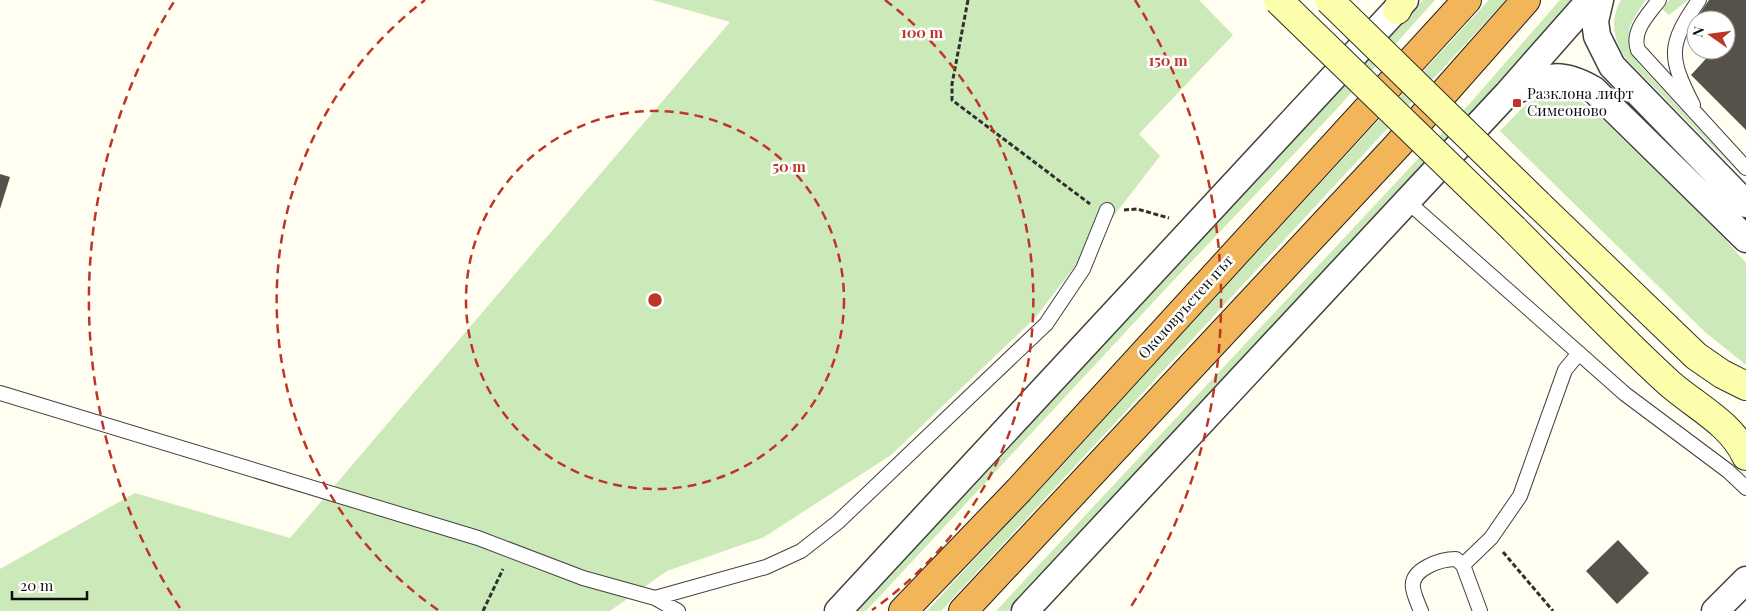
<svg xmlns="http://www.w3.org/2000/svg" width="1746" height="611" font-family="'Playfair Display',serif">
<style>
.green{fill:#cce9b9}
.building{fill:#57514b}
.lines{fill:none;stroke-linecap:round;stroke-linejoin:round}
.lane-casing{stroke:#414141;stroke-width:16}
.street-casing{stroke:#414141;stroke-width:29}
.secondary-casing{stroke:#303030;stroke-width:30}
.highway-casing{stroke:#1f1f1f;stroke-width:30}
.path{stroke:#303030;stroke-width:3;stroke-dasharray:5 2.5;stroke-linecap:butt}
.lane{stroke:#fff;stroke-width:14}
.street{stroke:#fff;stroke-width:26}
.secondary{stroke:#fcfeab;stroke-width:28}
.highway{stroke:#f3b559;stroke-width:28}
.secondary-bridge-casing{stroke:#303030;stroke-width:30;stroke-linecap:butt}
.secondary-bridge{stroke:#fcfeab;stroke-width:28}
.ring{fill:none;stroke:#be3527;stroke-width:2.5;stroke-dasharray:9 6}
.poi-dot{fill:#be3527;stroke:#fff;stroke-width:2}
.labels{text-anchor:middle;stroke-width:5;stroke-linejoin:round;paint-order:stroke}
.poi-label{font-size:15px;fill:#0e0e0e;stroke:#fff;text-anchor:start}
.street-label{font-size:15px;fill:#0e0e0e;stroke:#fff}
.centre{fill:#be3527;stroke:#fff;stroke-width:2.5}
.ring-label{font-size:15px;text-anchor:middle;font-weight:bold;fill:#be3527;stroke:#fff;stroke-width:5;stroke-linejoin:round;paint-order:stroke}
</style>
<rect width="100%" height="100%" fill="#fffef0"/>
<!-- green -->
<path class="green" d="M652,0h547l34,35 -94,99 21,22 -125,162 -144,137 -127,82 -97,34 -57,40h-610v-42l135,-76 155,45 440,-516z
M1423,0h12l-102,113 -162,170 -305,328h-12z
M1489,0h17l-565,611h-14z
M1560,0h14l-94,109 -469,502h-15l476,-510z
M1621,0h25c-17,24 -25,35 -8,63l103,112 -115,-116c-12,-19 -17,-38 -5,-59z
M1669,0h19l-19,15 -7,-6z
M1554,92l14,2 23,14 133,130 22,25v102l-41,-33 -205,-201c17,-17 30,-36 54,-39z"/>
<!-- building -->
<path class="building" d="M1709,0h37v130l-55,-55 23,-25h12v-30h-30v5l-2,-3z
M0,174l10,3 -10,32z
M1618,540l31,33 -32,31 -31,-33z"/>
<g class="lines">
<!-- lane casing -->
<g class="lane-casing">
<path id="lane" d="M1659,0c-11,15 -28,31 -21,50l108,118
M1693,105c-25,-49 -25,-60 6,-105
M1408,202l217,192 103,77 18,17
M0,393l478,145 105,40 72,20 23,13
M1463,565l28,-27 29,-42 45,-126 14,-17
M655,598l111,-31 35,-16 37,-29 208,-198 37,-55 24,-59
M1421,611c-3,-7 -7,-16 -8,-23 -3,-19 28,-29 43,-29l7,6 17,46"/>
</g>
<!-- street casing -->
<g class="street-casing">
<path id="street" d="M1600,0l-5,21 2,15 15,30 134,138
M1515,91c32,-16 47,-20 79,-1l152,149
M838,611l567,-611
M1025,611l482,-517 83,-94
M1715,611l31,-31"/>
</g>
<!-- secondary casing -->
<g class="secondary-casing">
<path id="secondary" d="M1397,10l5,-10
M1538,204l158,152 26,18 24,12
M1514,229c51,51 101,105 155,154 26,23 62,40 77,73"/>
</g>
<!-- highway casing -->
<g class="highway-casing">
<path id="highway" d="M903,611l116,-121 448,-490
M963,611l434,-465 129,-146"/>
</g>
<!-- path -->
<path class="path" d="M968,0l-16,84v16l138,104
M1124,210l13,-1 32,9
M1503,552l50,59
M483,611l20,-42"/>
<!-- lane -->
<use href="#lane" class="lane"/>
<!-- street -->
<use href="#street" class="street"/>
<!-- secondary -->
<use href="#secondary" class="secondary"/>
<!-- highway -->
<use href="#highway" class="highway"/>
<!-- secondary-bridge casing -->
<g class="secondary-bridge-casing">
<path id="secondary-bridge" d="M1278,0l236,229
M1329,0l209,204"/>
</g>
<!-- secondary-bridge -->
<use href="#secondary-bridge" class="secondary-bridge"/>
</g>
<!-- distance rings -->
<g class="ring">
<circle cx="655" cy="300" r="189"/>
<path d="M438 610A378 378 0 0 1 425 0M885 0A378 378 0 0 1 872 610"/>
<path d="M180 608A566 566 0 0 1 175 0M1135 0A566 566 0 0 1 1130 608"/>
</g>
<!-- markers -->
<rect class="poi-dot" x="1512" y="98" width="10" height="10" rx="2.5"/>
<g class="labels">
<!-- poi labels -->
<g class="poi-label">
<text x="1527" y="99">Разклона лифт<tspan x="1527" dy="17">Симеоново</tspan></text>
</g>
<!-- street labels -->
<g class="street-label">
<text transform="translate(1186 307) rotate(-48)" y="5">Околовръстен път</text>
</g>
</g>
<circle cx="655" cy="300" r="8" class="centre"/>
<g class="ring-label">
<text x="922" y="38">100 m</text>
<text x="1168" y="66">150 m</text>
<text x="789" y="172">50 m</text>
</g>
<!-- north arrow -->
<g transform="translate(1711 35) rotate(284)"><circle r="24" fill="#ffffff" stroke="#9f9f9f"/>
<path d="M0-4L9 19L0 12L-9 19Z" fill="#be3527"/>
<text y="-8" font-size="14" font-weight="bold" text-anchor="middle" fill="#0e0e0e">N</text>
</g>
<!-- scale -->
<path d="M12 591v8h75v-8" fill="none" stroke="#0e0e0e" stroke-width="2.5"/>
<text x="20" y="591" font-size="15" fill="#0e0e0e" stroke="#ffffff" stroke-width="4" paint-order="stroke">20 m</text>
</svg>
